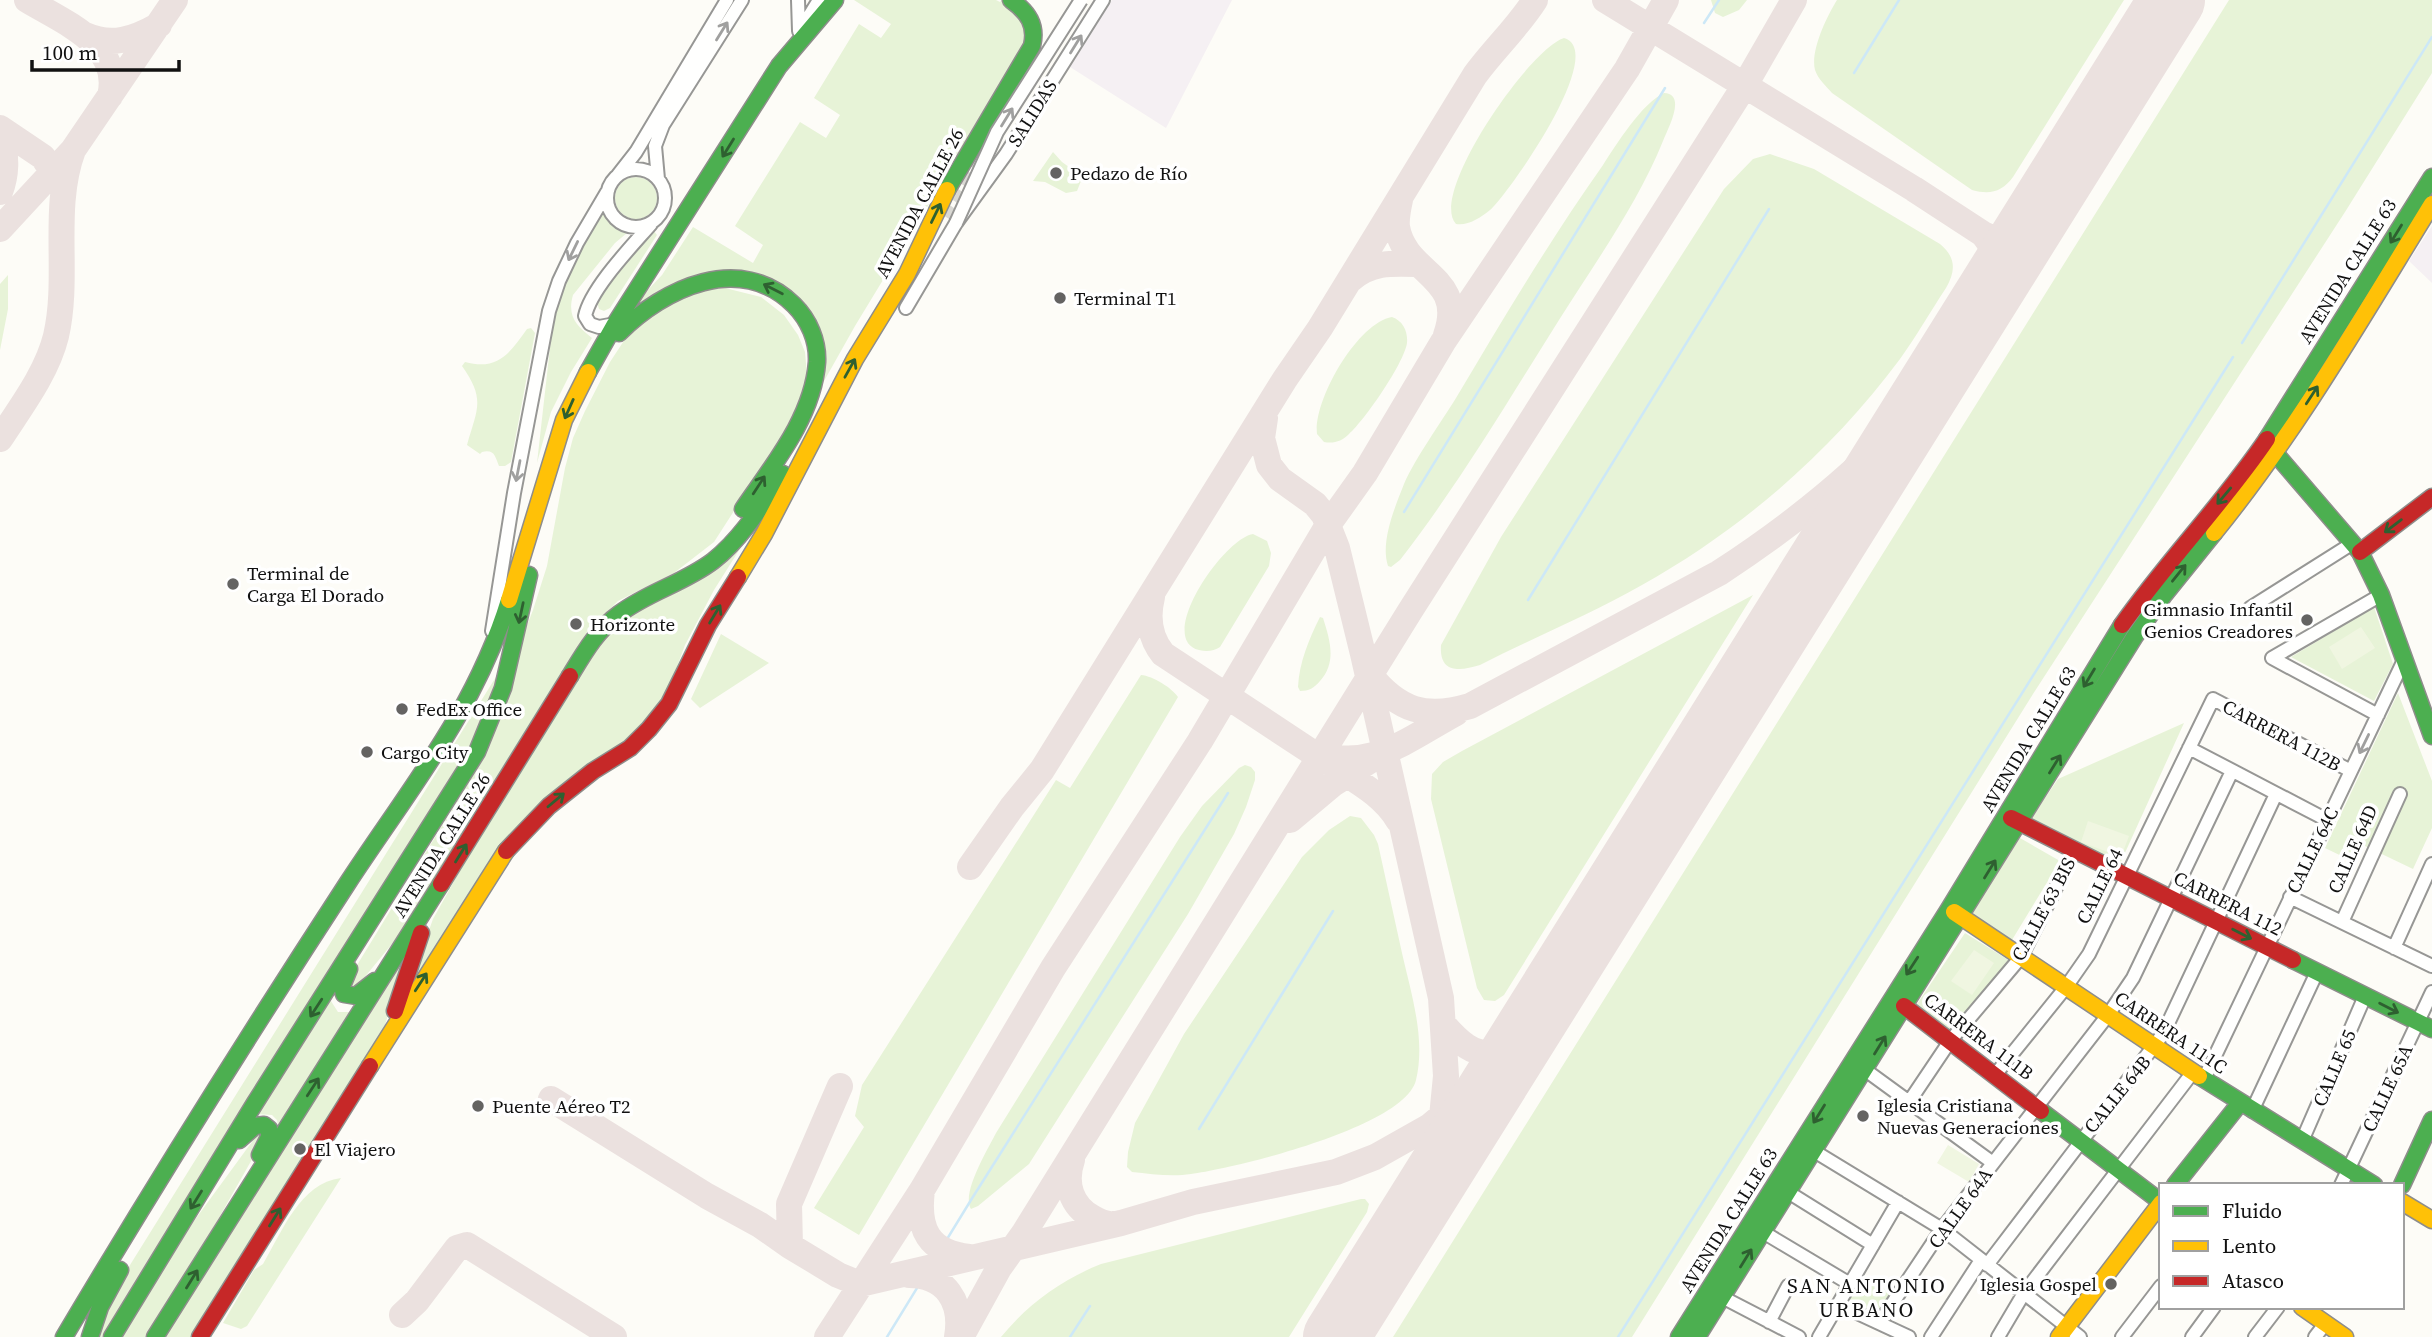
<svg xmlns="http://www.w3.org/2000/svg" width="2432" height="1337" font-family="'Source Serif 4',serif">
<style>
.industrial{fill:#f5f0f3}
.green{fill:#e7f3d7}
.pitch{fill:#f0f6e1}
.lines{fill:none;stroke-linecap:round;stroke-linejoin:round}
.stream{stroke:#cde8f7;stroke-width:2.5}
.taxiway{stroke:#ebe1df;stroke-width:26}
.runway{stroke:#ebe1df;stroke-width:66}
.street-tunnel{stroke:#dad9d4;stroke-width:12;stroke-dasharray:12 6;stroke-linecap:butt}
.street-casing{stroke:#979795;stroke-width:16}
.fast-casing{stroke:#8e8d8b;stroke-width:19}
.slow-casing{stroke:#8e8d8b;stroke-width:19}
.jam-casing{stroke:#8e8d8b;stroke-width:19}
.street{stroke:#fffffe;stroke-width:12}
.fast{stroke:#4caf50;stroke-width:16}
.slow{stroke:#ffc107;stroke-width:16}
.jam{stroke:#c62828;stroke-width:16}
.street-bridge-casing{stroke:#979795;stroke-width:16;stroke-linecap:butt}
.street-bridge{stroke:#fffffe;stroke-width:12}
.oneway{stroke:#a0a09f}
.oneway2{stroke:#2e6030}
.poi-dot{fill:#646362;stroke:#fff;stroke-width:2.5}
.labels{text-anchor:middle;stroke-width:7;stroke-linejoin:round;paint-order:stroke}
.street-label{font-size:19px;fill:#111;stroke:#fff}
.poi-label{font-size:19px;fill:#111;stroke:#fff;text-anchor:start}
.neighbourhood-label{font-size:21px;letter-spacing:2px;fill:#111;stroke:#fff}
</style>
<rect width="100%" height="100%" fill="#fdfcf7"/>
<!-- industrial -->
<path class="industrial" d="M1112,0h120l-66,128 -96,-61z
M2432,226v57l-23,-22z"/>
<!-- green -->
<path class="green" d="M854,0h142l4,2 2,-2 21,24 5,17 -173,285 -36,64 1,-47 -72,-69 -121,38 35,-37 31,-48 60,36 10,-18 -28,-19 65,-104 26,16 14,-23 -26,-17 45,-74 22,14 10,-14z
M1711,0h36l-8,10 -16,7 -8,-4z
M1837,0h287l-111,177c-11,15 -23,18 -41,13l-140,-97c-6,-7 -14,-14 -17,-23 -5,-19 12,-54 22,-70z
M2229,0h203v73l-87,139 -312,482 -401,643h-239z
M1564,38c45,13 -55,155 -74,172 -10,8 -22,16 -34,14 -28,-29 73,-175 108,-186z
M1664,93c23,1 4,35 -1,48 -25,62 -68,122 -104,179 -51,81 -100,164 -159,240l-9,7 -3,-1c-8,-24 7,-59 16,-82 12,-27 36,-60 52,-86 47,-79 94,-158 147,-233 13,-20 39,-62 61,-72z
M1053,152l9,10 18,13 1,6 -4,10 -11,2 -21,-11 -12,-1z
M1770,154l44,15 126,75c16,13 16,27 6,44 -16,24 -30,49 -46,71 -69,93 -158,170 -258,226 -53,30 -109,53 -162,80 -20,6 -41,9 -39,-20l60,-108 223,-348 29,-30z
M615 198a21 21 0 1 1 42 0a21 21 0 1 1-42 0Z
M601,209l8,14 18,10 -12,10 -42,52c-6,21 3,30 19,43l-21,34 -20,40 -14,51 16,-142 15,-44z
M654,231l3,4 -47,73 -6,3 -5,-2 -2,-7c17,-26 35,-49 57,-71z
M8,275v34l-8,41v-66z
M725,288l36,9 23,18 14,20 7,17 2,23 -8,35 -85,132 -40,31 -56,28 -31,31 -191,307 -37,45 -7,5 -1,-14 111,-182 71,-183 14,-44 18,-98 8,-30 12,-27 25,-49 23,-35 55,-35z
M1392,317c11,4 16,14 15,26 -3,20 -42,77 -58,91 -7,7 -15,10 -25,8l-7,-8c-4,-33 40,-111 75,-117z
M531,328l4,5 -24,129 -6,4h-6c-4,-9 -4,-17 -17,-14l-2,2 -13,-9c10,-36 19,-45 -5,-79l3,-4c33,9 45,-9 62,-33z
M1253,534l14,7 4,12 -2,13 -49,81c-6,4 -13,5 -21,3 -44,-11 24,-111 54,-116z
M743,544l-29,46 -29,55 -17,46 -21,33 -98,73 -143,197 27,-75 29,-52 143,-234z
M1753,595l-249,400 -9,6 -11,-1 -7,-12 -46,-189 1,-25 11,-12 19,-11z
M2374,607l19,57 -19,37 -83,-44z
M1320,617l3,1c7,22 14,44 -3,63 -6,7 -11,10 -20,10l-2,-4c1,-24 11,-48 22,-70z
M721,634l48,29 -69,45 -9,-9z
M499,672l-24,66 -373,599h-5l12,-34 21,-38z
M1141,675c12,1 31,13 37,22l-319,538 -45,-27 50,-81 -9,-11 7,-31 194,-305 14,8z
M2398,693l34,88v47l-19,41 -50,-24 -9,17 -29,-14z
M2184,723l-65,143 -89,-46 28,-41z
M1245,765l6,2 4,5v8l-9,27 -12,27 -46,80 -159,250 -51,42 -7,3c-10,-16 17,-60 25,-76l184,-296 22,-31 37,-38z
M1350,816l11,2 13,17 4,9c8,36 16,73 24,109 9,40 24,86 14,127 -11,47 -180,88 -225,94 -19,3 -40,0 -59,-2l-5,-5 1,-15 7,-29 49,-89 118,-177 27,-27z
M2020,838l40,23 -48,79 -41,-28z
M1965,933l45,28 -61,71 -32,-28z
M409,949l-26,82 -190,306h-30z
M329,998l9,14h14l-73,119 -2,-11 -5,-5 -16,-1z
M257,1135l7,3 -74,131 -43,68h-26l65,-105z
M341,1178l-94,148 -6,3 -18,-6 31,-53 9,-6c19,-32 37,-81 78,-86z
M1361,1199h4l4,5 -2,8 -78,125h-288c27,-33 60,-57 100,-73z
M1860,1273l32,21 -14,25 -35,-17z"/>
<!-- pitch -->
<path class="pitch" d="M2361,627l14,21 -33,21 -13,-22z
M2088,821l41,15 -8,21 -40,-15z
M1974,950l20,13 -22,32 -21,-14z
M1948,1145l31,19 -10,18 -32,-19z"/>
<g class="lines">
<!-- stream -->
<path class="stream" d="M1704,23l15,-23
M1854,73l45,-73
M2242,343l190,-306
M1404,512l261,-424
M1528,600l241,-391
M1199,1129l134,-218
M887,1337l84,-137 257,-407
M1070,1337l20,-31
M1618,1337l615,-980"/>
<!-- taxiway -->
<path class="taxiway" d="M27,0c36,22 96,45 83,96
M1605,0l309,189 69,45 10,14 2,9 1,21 -3,8
M85,35c27,12 49,4 74,-10
M0,128l43,29 18,28
M0,140c8,15 6,36 0,52
M1400,200c-2,9 -4,18 -3,27 8,48 70,49 49,108
M0,229l73,-79 102,-150
M1983,234c17,8 32,7 47,-6
M1350,280c20,-18 41,-17 67,-16
M1265,418l-3,20 7,27 11,14 35,25 9,11 13,33 26,106 78,344 5,78 -4,41 -20,65 -22,54
M0,439c20,-31 47,-66 56,-103 14,-61 -5,-127 17,-186
M1152,597c-5,20 -2,41 11,57l147,97c59,23 96,-11 146,-38
M1370,675c29,36 56,44 100,31l249,-133c46,-30 92,-64 133,-101 38,-35 68,-80 100,-120
M1335,767c23,15 49,29 63,53
M1290,820l43,-36 38,-24
M970,867l42,-60 30,-37 243,-391 35,-51 155,-253c19,-26 43,-48 60,-75
M1444,1025c13,15 30,33 53,27 8,-2 14,-5 22,-7
M551,1099l156,97 53,29 30,21 48,29 22,9 261,-61 72,-21 143,-30 39,-15 55,-31 82,-69
M1072,1160c-8,23 -1,46 21,58 7,4 13,7 21,6
M922,1190c-5,39 6,62 47,67
M790,1246l-1,-42 51,-118
M909,1275c37,0 54,27 48,62
M402,1315l15,-14 40,-53 10,-3 147,92
M827,1337l95,-147 131,-222 147,-227 128,-216 37,-52 78,-131 184,-273 39,-69
M961,1337l38,-69 25,-35 386,-622 335,-526 49,-85"/>
<!-- runway -->
<path class="runway" d="M1336,1337l836,-1337"/>
<!-- street-tunnel -->
<path class="street-tunnel" d="M964,183l24,-46
M946,217l27,-40"/>
<!-- street casing -->
<g class="street-casing">
<path id="street" d="M798,0l1,31
M803,26l16,-26
M607 198a29 29 0 1 1 58 0a29 29 0 1 1-58 0Z
M618,175l18,-23 91,-152
M658,179l-3,-33 8,-21 79,-125
M906,308l50,-85 50,-69 97,-154
M615,324l-16,3 -9,-3 -5,-8c6,-28 47,-70 66,-92
M2250,608l103,-65
M492,631l22,-138 35,-182 10,-30 18,-38 30,-51
M2272,658l109,-63
M2272,658l106,57
M2189,748l138,72
M2290,897l142,69
M2342,922l58,-128
M2394,948l38,-84
M1864,1069l129,94
M1995,1075l71,-88 23,-33 124,-255 138,72
M2204,1079l200,-419
M1909,1102l41,-61 71,-84 54,-107
M2252,1111l65,-139
M2302,1141l63,-145
M1814,1151l128,78 138,108
M2341,1185l91,-193
M1788,1192l85,53
M1763,1232l87,52
M1987,1265l176,-231 113,-240
M1722,1297l77,40
M1838,1304l71,33
M1769,1322l19,-36
M1880,1322l62,-93 166,-214 25,-37 99,-207
M1819,1337l79,-135
M1931,1337l50,-77
M1998,1337l26,-44 169,-221
M2122,1337l39,-51
M2192,1337l22,-30
M2255,1337l23,-30
M2315,1337l10,-13"/>
</g>
<!-- fast casing -->
<g class="fast-casing">
<path id="fast" d="M947,190l85,-144c5,-21 -4,-34 -21,-46
M619,333c45,-45 121,-81 175,-28 15,15 24,36 23,57 -4,55 -44,103 -74,147
M588,372l27,-48 164,-258 56,-66
M2267,439l165,-262
M2269,446l91,106 21,43 51,141
M570,676c14,-23 27,-46 49,-62 29,-22 65,-31 94,-53 29,-23 49,-56 70,-87
M2293,960l139,69
M349,969l-7,17 2,8 12,2 19,-15
M2199,1076l175,109
M2041,1111l120,91
M239,1140l16,-14 9,-1 5,4v8l-9,18
M2175,1185l65,-82
M2402,1185l30,-65
M64,1337c91,-153 186,-304 283,-453 62,-95 128,-173 162,-284
M90,1337l10,-30 20,-37
M112,1337l143,-234 222,-351 26,-64 26,-113
M155,1337l286,-453
M1679,1337l270,-428 173,-284
M1697,1337l438,-701 29,-41 50,-62"/>
</g>
<!-- slow casing -->
<g class="slow-casing">
<path id="slow" d="M2214,533c83,-102 149,-217 218,-329
M738,577l26,-43 91,-175 52,-85 40,-84
M509,600l55,-180 24,-48
M1954,912l245,164
M370,1066l136,-215
M2402,1202l30,18
M2302,1307l43,30
M2059,1337l102,-134"/>
</g>
<!-- jam casing -->
<g class="jam-casing">
<path id="jam" d="M2360,552l72,-55
M2122,625c45,-64 101,-121 145,-186
M2011,818l282,142
M506,851l43,-45 44,-35 37,-23 19,-19 20,-25 39,-79 30,-48
M441,884l129,-208
M1904,1006l137,105
M395,1011l26,-78
M200,1337l170,-271"/>
</g>
<!-- street -->
<use href="#street" class="street"/>
<!-- fast -->
<use href="#fast" class="fast"/>
<!-- slow -->
<use href="#slow" class="slow"/>
<!-- jam -->
<use href="#jam" class="jam"/>
<!-- street-bridge casing -->
<g class="street-bridge-casing">
<path id="street-bridge" d="M956,223l41,-91 84,-132"/>
</g>
<!-- street-bridge -->
<use href="#street-bridge" class="street-bridge"/>
</g>
<!-- one-way arrows -->
<defs><path id="oneway-shaft" d="M-6 0H5M1.5-3L5.5 0L1.5 3" fill="none" stroke-width="1.6" stroke-linecap="round" stroke-linejoin="round" transform="scale(1.75)"/></defs>
<g class="oneway">
<use href="#oneway-shaft" transform="translate(722 31) rotate(-58)"/>
<use href="#oneway-shaft" transform="translate(1076 44) rotate(-58)"/>
<use href="#oneway-shaft" transform="translate(1007 117) rotate(-58)"/>
<use href="#oneway-shaft" transform="translate(573 251) rotate(116)"/>
<use href="#oneway-shaft" transform="translate(518 471) rotate(101)"/>
<use href="#oneway-shaft" transform="translate(2364 744) rotate(116)"/>
</g>
<g class="oneway2">
<use href="#oneway-shaft" transform="translate(728 148) rotate(122)"/>
<use href="#oneway-shaft" transform="translate(936 213) rotate(-64)"/>
<use href="#oneway-shaft" transform="translate(2396 234) rotate(122)"/>
<use href="#oneway-shaft" transform="translate(773 289) rotate(-153)"/>
<use href="#oneway-shaft" transform="translate(850 368) rotate(-61)"/>
<use href="#oneway-shaft" transform="translate(2312 395) rotate(-57)"/>
<use href="#oneway-shaft" transform="translate(569 409) rotate(114)"/>
<use href="#oneway-shaft" transform="translate(759 485) rotate(-57)"/>
<use href="#oneway-shaft" transform="translate(2224 496) rotate(130)"/>
<use href="#oneway-shaft" transform="translate(2393 526) rotate(143)"/>
<use href="#oneway-shaft" transform="translate(2179 573) rotate(-51)"/>
<use href="#oneway-shaft" transform="translate(521 613) rotate(102)"/>
<use href="#oneway-shaft" transform="translate(715 614) rotate(-59)"/>
<use href="#oneway-shaft" transform="translate(2089 678) rotate(121)"/>
<use href="#oneway-shaft" transform="translate(2055 764) rotate(-58)"/>
<use href="#oneway-shaft" transform="translate(556 800) rotate(-40)"/>
<use href="#oneway-shaft" transform="translate(461 853) rotate(-58)"/>
<use href="#oneway-shaft" transform="translate(1990 869) rotate(-58)"/>
<use href="#oneway-shaft" transform="translate(2242 934) rotate(27)"/>
<use href="#oneway-shaft" transform="translate(1912 966) rotate(123)"/>
<use href="#oneway-shaft" transform="translate(421 982) rotate(-57)"/>
<use href="#oneway-shaft" transform="translate(316 1008) rotate(123)"/>
<use href="#oneway-shaft" transform="translate(2389 1008) rotate(27)"/>
<use href="#oneway-shaft" transform="translate(1880 1045) rotate(-58)"/>
<use href="#oneway-shaft" transform="translate(313 1087) rotate(-57)"/>
<use href="#oneway-shaft" transform="translate(1819 1114) rotate(122)"/>
<use href="#oneway-shaft" transform="translate(196 1200) rotate(122)"/>
<use href="#oneway-shaft" transform="translate(275 1217) rotate(-58)"/>
<use href="#oneway-shaft" transform="translate(1746 1258) rotate(-58)"/>
<use href="#oneway-shaft" transform="translate(192 1279) rotate(-58)"/>
</g>
<!-- markers -->
<g class="poi-dot">
<circle cx="1056" cy="173" r="7"/>
<circle cx="1060" cy="298" r="7"/>
<circle cx="233" cy="584" r="7"/>
<circle cx="2307" cy="620" r="7"/>
<circle cx="576" cy="624" r="7"/>
<circle cx="402" cy="709" r="7"/>
<circle cx="367" cy="752" r="7"/>
<circle cx="478" cy="1106" r="7"/>
<circle cx="1863" cy="1116" r="7"/>
<circle cx="300" cy="1149" r="7"/>
<circle cx="2111" cy="1284" r="7"/>
</g>
<g class="labels">
<!-- street labels -->
<g class="street-label">
<text transform="translate(1032 113) rotate(-58)" y="7">SALIDAS</text>
<text transform="translate(919 203) rotate(-62)" y="7">AVENIDA CALLE 26</text>
<text transform="translate(2347 271) rotate(-58)" y="7">AVENIDA CALLE 63</text>
<text transform="translate(2282 735) rotate(28)" y="7">CARRERA 112B</text>
<text transform="translate(2028 739) rotate(-59)" y="7">AVENIDA CALLE 63</text>
<text transform="translate(441 845) rotate(-58)" y="7">AVENIDA CALLE 26</text>
<text transform="translate(2352 849) rotate(-66)" y="7">CALLE 64D</text>
<text transform="translate(2312 850) rotate(-64)" y="7">CALLE 64C</text>
<text transform="translate(2099 886) rotate(-64)" y="7">CALLE 64</text>
<text transform="translate(2228 903) rotate(27)" y="7">CARRERA 112</text>
<text transform="translate(2043 909) rotate(-62)" y="7">CALLE 63 BIS</text>
<text transform="translate(2171 1032) rotate(34)" y="7">CARRERA 111C</text>
<text transform="translate(1979 1036) rotate(37)" y="7">CARRERA 111B</text>
<text transform="translate(2334 1068) rotate(-67)" y="7">CALLE 65</text>
<text transform="translate(2387 1088) rotate(-65)" y="7">CALLE 65A</text>
<text transform="translate(2117 1094) rotate(-51)" y="7">CALLE 64B</text>
<text transform="translate(1960 1208) rotate(-54)" y="7">CALLE 64A</text>
<text transform="translate(1728 1220) rotate(-58)" y="7">AVENIDA CALLE 63</text>
</g>
<!-- poi labels -->
<g class="poi-label">
<text x="1070" y="180">Pedazo de Río</text>
<text x="1074" y="305">Terminal T1</text>
<text x="247" y="580">Terminal de<tspan x="247" dy="22">Carga El Dorado</tspan></text>
<text x="2293" y="616" text-anchor="end">Gimnasio Infantil<tspan x="2293" dy="22">Genios Creadores</tspan></text>
<text x="590" y="631">Horizonte</text>
<text x="416" y="716">FedEx Office</text>
<text x="381" y="759">Cargo City</text>
<text x="1877" y="1112">Iglesia Cristiana<tspan x="1877" dy="22">Nuevas Generaciones</tspan></text>
<text x="492" y="1113">Puente Aéreo T2</text>
<text x="314" y="1156">El Viajero</text>
<text x="2097" y="1291" text-anchor="end">Iglesia Gospel</text>
</g>
<!-- neighbourhood labels -->
<g class="neighbourhood-label">
<text x="1867" y="1293">SAN ANTONIO<tspan x="1867" dy="24">URBANO</tspan></text>
</g>
</g>
<!-- legend -->
<rect x="2159" y="1183" width="245" height="126" fill="#ffffff" stroke="#a0a0a0" stroke-width="2"/>
<rect x="2173" y="1206" width="35" height="10" fill="#4caf50" stroke="#a0a0a0" stroke-width="2"/>
<text x="2222" y="1218" font-size="21" fill="#111111">Fluido</text>
<rect x="2173" y="1241" width="35" height="10" fill="#ffc107" stroke="#a0a0a0" stroke-width="2"/>
<text x="2222" y="1253" font-size="21" fill="#111111">Lento</text>
<rect x="2173" y="1276" width="35" height="10" fill="#c62828" stroke="#a0a0a0" stroke-width="2"/>
<text x="2222" y="1288" font-size="21" fill="#111111">Atasco</text>
<!-- scale -->
<path d="M32 60v10h147v-10" fill="none" stroke="#111111" stroke-width="3.5"/>
<text x="42" y="60" font-size="21" fill="#111111" stroke="#ffffff" stroke-width="5" paint-order="stroke">100 m</text>
</svg>
